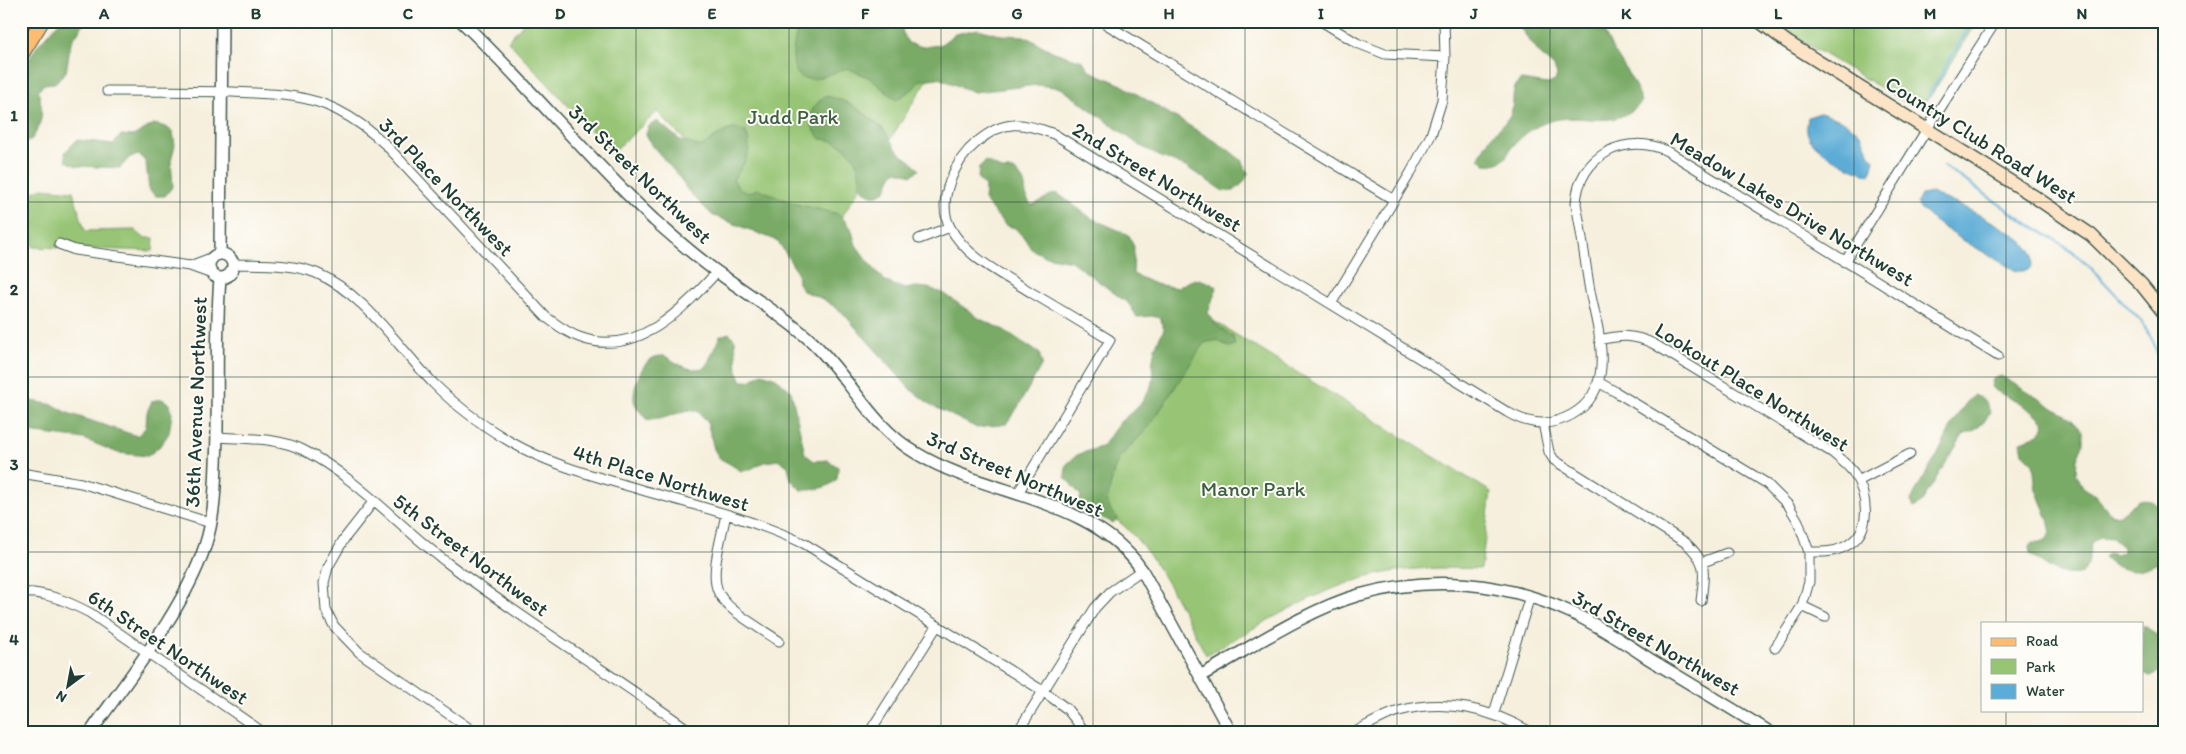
<svg xmlns="http://www.w3.org/2000/svg" width="2186" height="754" font-family="Itim,sans-serif">
<style>
.green{fill:#97c574;stroke:#5b8154}
.forest{fill:#79aa66;stroke:#4c744d}
.water{fill:#5bacd6;stroke:#3d7485}
.lines{fill:none;stroke-linecap:round;stroke-linejoin:round}
.stream{stroke:#5bacd6;stroke-width:2.5}
.minor-casing{stroke:#3f584d;stroke-width:11}
.tertiary-casing{stroke:#3f584d;stroke-width:14}
.secondary-casing{stroke:#3f584d;stroke-width:15}
.primary-casing{stroke:#3f584d;stroke-width:16}
.minor{stroke:#fff;stroke-width:9}
.tertiary{stroke:#fff;stroke-width:11}
.secondary{stroke:#fee4c6;stroke-width:12}
.primary{stroke:#fdbc70;stroke-width:14}
.grid{fill:none;stroke:#1f3d34;stroke-width:1;stroke-opacity:0.55}
.labels{text-anchor:middle;stroke-width:4;stroke-linejoin:round;paint-order:stroke}
.park-label{font-size:21px;fill:#3d5f44;stroke:#fdfcf7}
.street-label{font-size:21px;fill:#1f3d34;stroke:#fdfcf7}
.neatline{fill:none;stroke:#1f3d34;stroke-width:2}
.grid-label{font-size:16px;text-anchor:middle;font-weight:bold;fill:#1f3d34}
</style>
<rect width="100%" height="100%" fill="#fdfcf7"/>
<filter id="ink" filterUnits="userSpaceOnUse"><feTurbulence type="fractalNoise" baseFrequency=".02" numOctaves="2"/><feDisplacementMap in="SourceGraphic" scale="10" xChannelSelector="R" yChannelSelector="G"/><feConvolveMatrix kernelMatrix="1 2 1 2 8 2 1 2 1" color-interpolation-filters="sRGB"/></filter>
<filter id="wash" filterUnits="userSpaceOnUse"><feTurbulence type="fractalNoise" baseFrequency=".0096" numOctaves="4" result="noise"/><feDisplacementMap in="SourceGraphic" scale="20" xChannelSelector="R" yChannelSelector="G"/><feGaussianBlur stdDeviation="1.12" result="paint"/><feColorMatrix in="noise" values="0 0 0 0 0 0 0 0 0 0 0 0 0 0 0 0 0 1.4 0 .05"/><feComposite in="paint" operator="in"/></filter>
<g filter="url(#wash)">
<rect width="100%" height="100%" fill="#f6efdd"/>
<!-- green -->
<path class="green" d="M525,21h278l138,37 -123,197 -97,-78 -64,-65 -45,41 -104,-112z
M1778,21h200l-48,76c-7,6 -12,8 -22,7l-103,-61z
M43,188l30,3 12,40 50,-1 9,8h10l-1,13 -120,-4 -4,-53z
M1204,315l287,177 -10,77c-28,-1 -56,-2 -84,2 -70,10 -130,51 -191,84 -22,-41 -48,-99 -83,-130 -10,-9 -26,-15 -38,-21z"/>
<!-- forest -->
<path class="forest" d="M60,21h26l-15,21 -5,30 -11,11 -11,1 -6,7c6,21 5,31 -7,49l-10,3v-70l16,-27z
M791,21h27l7,5 19,-1 13,-4h40l3,2 3,10 5,10 15,4 17,-2 15,-11 23,-5 23,6 23,1 30,16 29,9 7,10 32,14 104,63 15,12 7,13 -4,9 -10,9h-11l-35,-23 -31,-13 -18,-10 -78,-57 -23,-3 -64,7 -36,-14 -18,2 -6,8 -18,12 -26,-22 -23,-10c-11,3 -24,10 -35,11 -26,2 -19,-32 -15,-48z
M1515,21h89c-6,18 35,58 37,82 -30,30 -56,8 -91,18 -16,5 -27,14 -38,26 -3,4 -5,10 -9,13 -5,4 -12,5 -18,4l-6,-6c3,-8 7,-14 12,-21 5,-6 14,-13 18,-20 8,-13 -1,-27 12,-37l27,4 7,-3 2,-6 -3,-8 -15,-14z
M825,96c21,2 42,18 58,33 6,7 9,16 16,23 7,7 15,9 20,18l-7,5 -15,-4c-9,6 -7,16 -15,22 -8,6 -18,0 -22,-9 -1,-3 0,-8 -1,-12 -4,-19 -18,-32 -38,-33 -16,-17 -13,-29 4,-43z
M657,121l23,19 21,7c15,-8 28,-25 45,-15 8,21 -2,31 -13,48l5,7 9,6 11,-4 38,15 43,10 12,14 5,17 13,18 17,19 19,7 11,-2 12,1 17,6 35,25 24,11 35,23 3,11 -24,43 -12,17 -29,4 -46,-23 -21,-16 -68,-77 -19,-13 -20,-8 -5,-8 -1,-11 -19,-31 -66,-26 -24,-24 -8,-13 -29,-34 -5,-10 3,-8z
M154,124l12,3 7,5 2,13 -4,15 2,26 -8,10h-9l-7,-6 -3,-27 -6,-8 -10,2 -10,11 -43,-2 -11,-5 -1,-9 12,-12 37,4 7,-9 12,1z
M986,161l16,9h12c18,17 6,19 17,35 11,-2 15,-10 26,-12l34,25 38,17 5,12 -1,27 22,10 23,4c16,-11 22,-11 39,-1l-9,26 7,11 18,13 2,8 -6,2 -12,-7 -13,3 -55,84 -29,30 -6,13 -7,32 4,9 7,7 -5,5 -31,-15 -3,-6 2,-6 -16,-19 1,-12 11,-10 26,-9 16,-23 21,-18 10,-16 4,-13 -2,-10 3,-19 9,-18 -4,-11 -8,-2 -15,1 -8,-13 -58,-43 -26,-5 -14,-7 -6,-10 -10,-11 -10,-3 -21,-25 1,-13 -7,-8 1,-12z
M729,333l6,7 2,31 5,10h8l12,-8 14,5 15,13 14,63 9,7 14,-1 10,7 -1,12c-10,10 -22,11 -36,11l-10,-10 -3,-14 -9,-6 -15,2 -15,8 -8,1 -11,-7 -11,-6 -5,-9 -7,-28 -10,-10 -9,-1 -28,9 -13,1c-4,-5 -12,-13 -13,-20 -1,-12 7,-37 19,-42 3,-2 8,-2 12,-2 14,8 23,17 41,11l14,-31z
M2001,376l71,43 11,12v13l-6,15 -1,14 7,14 12,8 17,20 9,-1 18,-14 13,1 13,12v46c-22,13 -42,17 -61,-2l4,-4 8,2 7,-3v-5l-11,-9 -12,-1 -9,7 -3,20 -5,9c-21,6 -36,-7 -53,-19l-1,-7 4,-5c9,1 13,-1 18,-9l-3,-14 -12,-29 -3,-27 -10,-10 -2,-11 18,-8 6,-9c-4,-14 -42,-28 -54,-38l2,-8z
M1974,395c10,3 13,7 16,17l-6,10 -9,8 -12,5 -42,68 -7,5 -3,-7c7,-17 18,-31 27,-47 11,-21 18,-43 36,-59z
M21,399l33,6 14,8 69,23 9,-9 1,-15 5,-11 10,-2 8,5 2,10 -3,19 -8,12 -13,11 -30,-3 -34,-14 -63,-8z
M2142,625l23,14v29l-14,8 -9,-2z"/>
<!-- water -->
<path class="water" d="M1820,113c14,4 37,12 43,26 4,8 5,14 11,21l-4,15c-15,-4 -52,-22 -60,-36 -5,-8 -3,-14 -2,-22z
M1931,193c21,8 97,42 102,62 1,3 0,9 -1,12l-6,4h-10c-22,-14 -90,-48 -99,-68l4,-8z"/>
<g class="lines">
<!-- stream -->
<path class="stream" d="M1928,97l41,-70
M1944,166l80,55 41,25 25,21 51,54 11,18 13,35"/>
</g>
</g>
<g filter="url(#ink)">
<g class="lines">
<!-- minor casing -->
<g class="minor-casing">
<path id="minor" d="M1101,21l293,179
M1321,21l36,22 28,11 60,3
M107,91c42,0 84,0 126,1 35,2 71,1 104,18 18,9 34,21 49,35l160,172c10,7 21,16 33,20 57,22 104,-28 138,-65
M919,239l31,-12
M59,244l16,6 115,16
M211,258l-21,8 22,8
M1845,262l82,-133 69,-108
M234,264c28,1 56,-1 82,9 47,19 83,75 118,111 22,22 48,41 75,57 34,20 71,31 109,42 63,19 128,33 187,61l238,147 24,18 19,24
M1331,304l80,-132 20,-37 11,-35 3,-43 -1,-36
M1599,340c22,-5 34,-6 55,4l179,109c7,6 15,12 20,19 15,23 21,61 -9,75 -11,6 -24,5 -35,5
M1598,382l18,10 150,91 23,23 9,15 11,31v30l-7,24 -27,42
M1543,423l6,29 5,8 132,83c23,21 18,30 15,58
M217,437c29,2 60,0 86,13 52,26 99,79 146,114 79,59 164,111 244,169
M21,473l60,10 130,40
M1858,481l52,-27
M1018,493l92,-153c-26,-16 -52,-32 -78,-47 -28,-18 -66,-35 -82,-66 -14,-27 5,-67 27,-85 27,-23 45,-20 77,-8l453,278c19,11 37,15 58,6 19,-8 31,-23 35,-43 5,-27 -5,-58 -10,-84 -5,-29 -8,-58 -14,-87 2,-49 51,-73 93,-52l329,204
M373,502l-29,37 -16,28 -4,16 2,27 8,16 25,26 117,81
M726,515c-20,84 -18,80 53,126
M1703,562l24,-9
M21,593c24,-2 48,9 69,20l174,120
M1802,606l23,11
M1494,713l36,-117
M869,733l68,-107
M1017,733l78,-125 15,-16 32,-22
M1353,733c15,-8 29,-17 46,-22 46,-13 93,-2 133,22"/>
</g>
<!-- tertiary casing -->
<g class="tertiary-casing">
<path id="tertiary" d="M461,21c67,63 125,136 193,199 22,19 45,40 69,56 29,21 60,40 87,64 39,35 59,85 106,113 72,44 175,43 226,117l89,163
M220,252l2,-231
M209 266a12 12 0 1 1 24 0a12 12 0 1 1-24 0Z
M1200,676c49,-27 106,-66 159,-81 71,-20 144,-14 211,17 28,13 55,31 81,48 40,24 80,48 120,73
M90,733c39,-56 94,-123 115,-187 9,-27 10,-54 11,-82 3,-62 -1,-124 4,-186"/>
</g>
<!-- secondary casing -->
<g class="secondary-casing">
<path id="secondary" d="M1759,21l28,21 245,153 59,40 50,49 24,30"/>
</g>
<!-- primary casing -->
<g class="primary-casing">
<path id="primary" d="M21,55l21,-34"/>
</g>
<!-- minor -->
<use href="#minor" class="minor"/>
<!-- tertiary -->
<use href="#tertiary" class="tertiary"/>
<!-- secondary -->
<use href="#secondary" class="secondary"/>
<!-- primary -->
<use href="#primary" class="primary"/>
</g>
</g>
<!-- grid -->
<path class="grid" d="M180,21v712M332,21v712M484,21v712M636,21v712M789,21v712M941,21v712M1093,21v712M1245,21v712M1397,21v712M1550,21v712M1702,21v712M1854,21v712M2006,21v602M21,202h2144M21,377h2144M21,552h2144M2006,710v23"/>
<g class="labels">
<!-- park labels -->
<g class="park-label">
<text x="793" y="124">Judd Park</text>
<text x="1253" y="496">Manor Park</text>
</g>
<!-- street labels -->
<g class="street-label">
<text transform="translate(1981 140) rotate(32)" y="7">Country Club Road West</text>
<text transform="translate(640 174) rotate(44)" y="7">3rd Street Northwest</text>
<text transform="translate(1157 177) rotate(31)" y="7">2nd Street Northwest</text>
<text transform="translate(446 187) rotate(46)" y="7">3rd Place Northwest</text>
<text transform="translate(1792 209) rotate(31)" y="7">Meadow Lakes Drive Northwest</text>
<text transform="translate(1752 387) rotate(32)" y="7">Lookout Place Northwest</text>
<text transform="translate(196 402) rotate(-88)" y="7">36th Avenue Northwest</text>
<text transform="translate(1015 474) rotate(23)" y="7">3rd Street Northwest</text>
<text transform="translate(661 478) rotate(17)" y="7">4th Place Northwest</text>
<text transform="translate(471 555) rotate(37)" y="7">5th Street Northwest</text>
<text transform="translate(1656 643) rotate(30)" y="7">3rd Street Northwest</text>
<text transform="translate(168 647) rotate(34)" y="7">6th Street Northwest</text>
</g>
</g>
<!-- margin -->
<rect width="2186" height="754" fill="none" stroke="#fdfcf7" stroke-width="55"/>
<!-- legend -->
<rect x="1981" y="622" width="162" height="90" fill="#fdfcf7" stroke="#a4b0a9"/>
<rect x="1991" y="638" width="25" height="8" fill="#fdbc70" stroke="#a4b0a9"/>
<text x="2026" y="646" font-size="15" fill="#1f3d34">Road</text>
<rect x="1991" y="659" width="25" height="15" fill="#97c574" stroke="#a4b0a9"/>
<text x="2026" y="672" font-size="15" fill="#1f3d34">Park</text>
<rect x="1991" y="684" width="25" height="15" fill="#5bacd6" stroke="#a4b0a9"/>
<text x="2026" y="696" font-size="15" fill="#1f3d34">Water</text>
<!-- north arrow -->
<g transform="translate(68 686) rotate(212)" stroke="#fdfcf7" stroke-width="4" paint-order="stroke">
<path d="M0-4L9 19L0 12L-9 19Z" fill="#1f3d34"/>
<text y="-8" font-size="14" font-weight="bold" text-anchor="middle" fill="#1f3d34">N</text>
</g>
<rect x="28" y="28" width="2130" height="698" class="neatline"/>
<g class="grid-label">
<text x="104" y="19">A</text>
<text x="256" y="19">B</text>
<text x="408" y="19">C</text>
<text x="560" y="19">D</text>
<text x="712" y="19">E</text>
<text x="865" y="19">F</text>
<text x="1017" y="19">G</text>
<text x="1169" y="19">H</text>
<text x="1321" y="19">I</text>
<text x="1474" y="19">J</text>
<text x="1626" y="19">K</text>
<text x="1778" y="19">L</text>
<text x="1930" y="19">M</text>
<text x="2082" y="19">N</text>
<text x="14" y="121">1</text>
<text x="14" y="295">2</text>
<text x="14" y="470">3</text>
<text x="14" y="645">4</text>
</g>
</svg>
